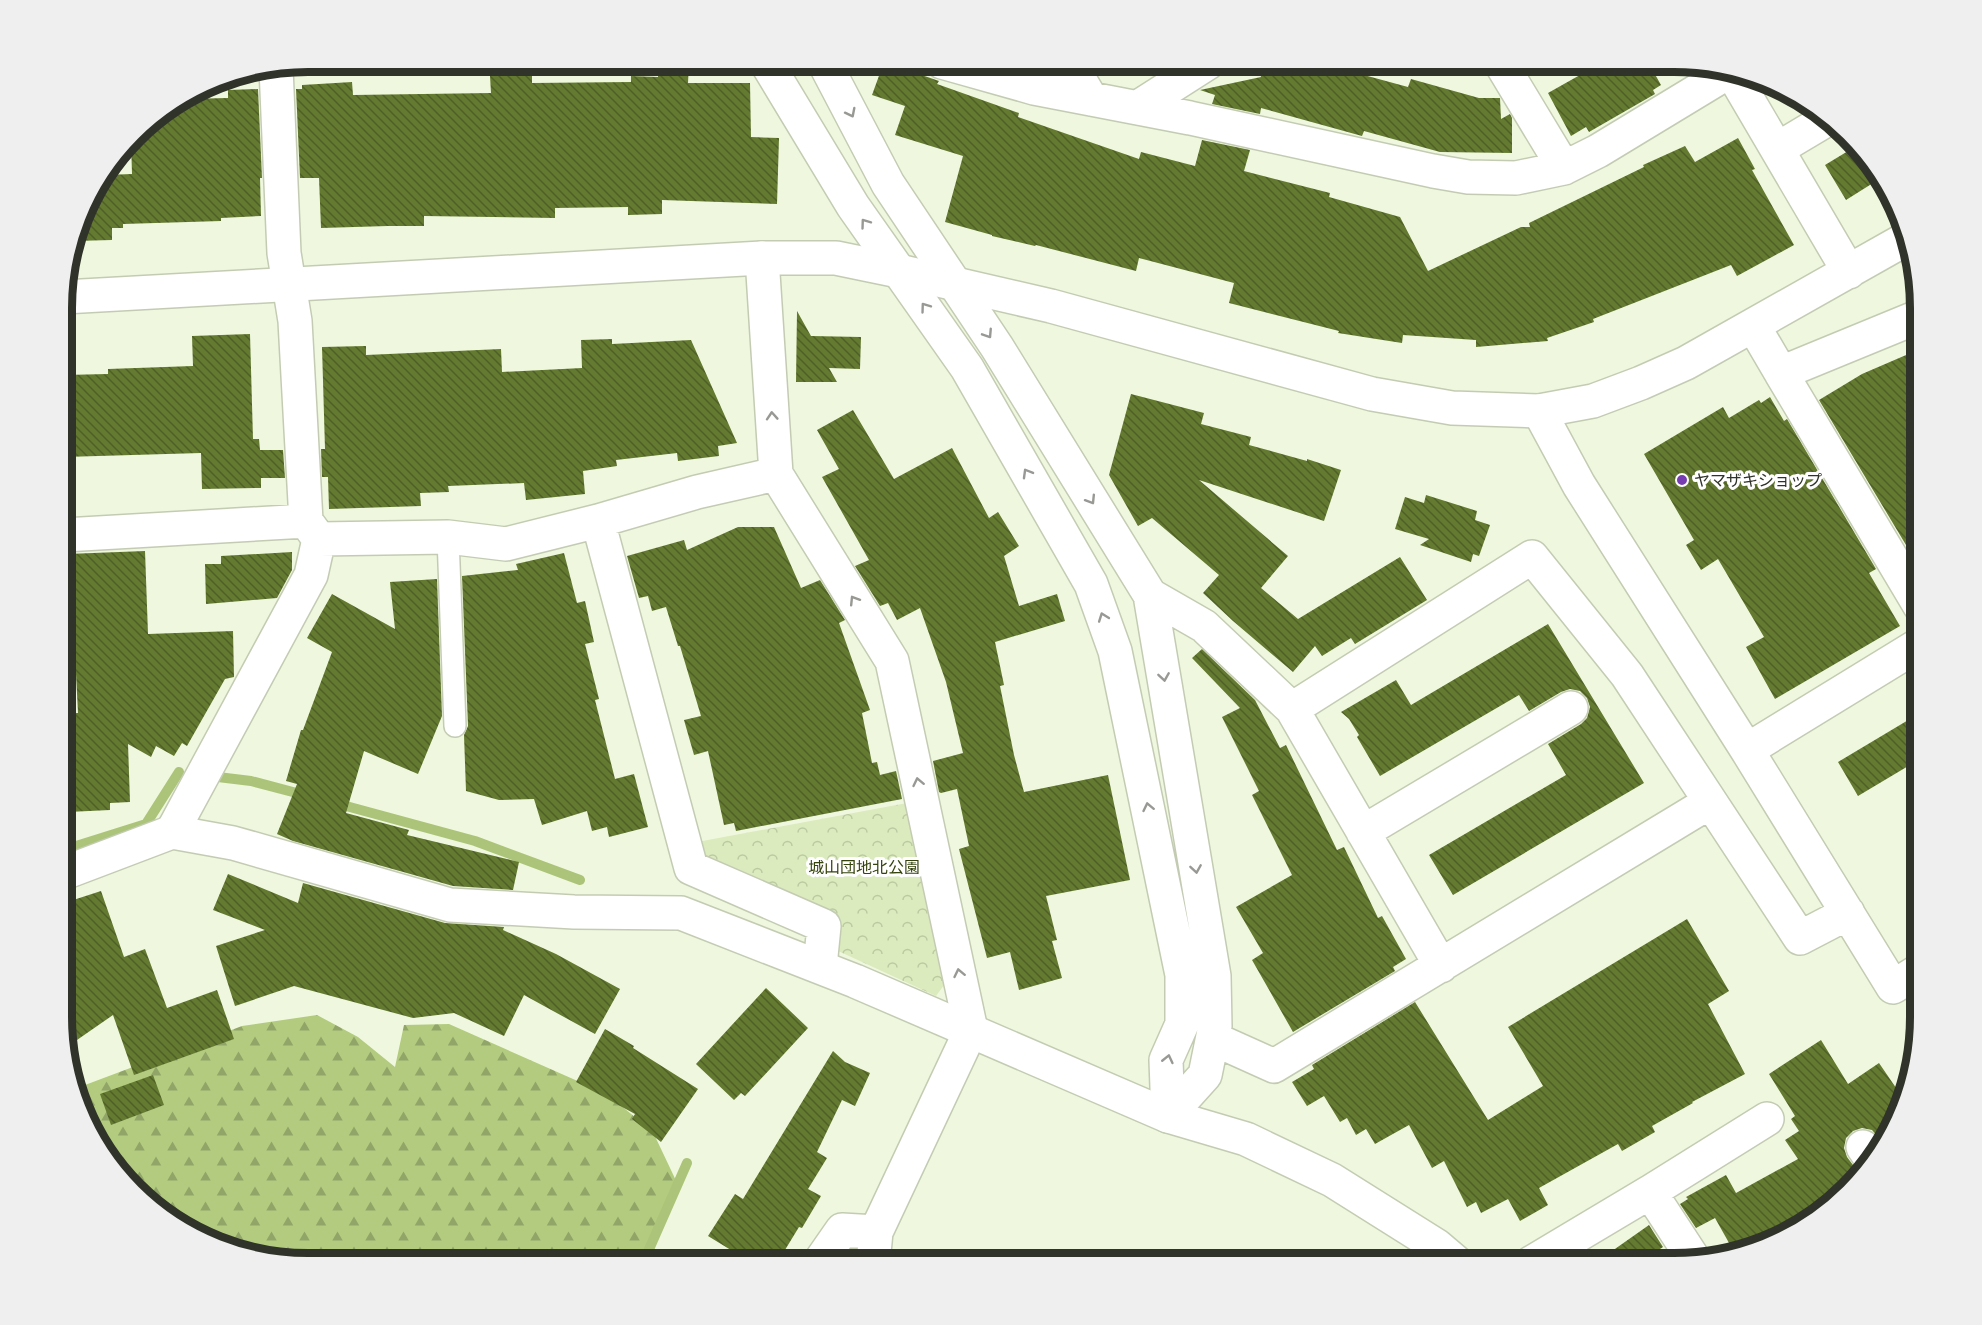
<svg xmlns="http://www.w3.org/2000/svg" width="1982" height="1325" font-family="'DejaVu Sans','Noto Sans JP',sans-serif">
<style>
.forest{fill:url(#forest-firs)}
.park{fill:url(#park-crowns)}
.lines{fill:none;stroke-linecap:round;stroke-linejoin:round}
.stream{stroke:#acc479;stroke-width:10}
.building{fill:url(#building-back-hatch)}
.lane-casing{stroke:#c3ccb3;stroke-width:24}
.street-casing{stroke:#c3ccb3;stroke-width:36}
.secondary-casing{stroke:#c3ccb3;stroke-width:36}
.lane{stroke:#fff;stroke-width:21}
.street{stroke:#fff;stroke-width:33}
.secondary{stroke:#fff;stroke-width:33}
.oneway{stroke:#989994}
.poi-dot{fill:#773cb1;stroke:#fff;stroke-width:2}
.labels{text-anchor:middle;stroke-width:6;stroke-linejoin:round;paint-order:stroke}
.poi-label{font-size:16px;fill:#303329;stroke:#fff;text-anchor:start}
.park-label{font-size:16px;fill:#35440c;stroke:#fff}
.rim{fill:none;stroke:#303329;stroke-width:8}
</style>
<defs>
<pattern id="forest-firs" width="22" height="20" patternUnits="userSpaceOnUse" patternTransform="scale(1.5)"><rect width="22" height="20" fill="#b2cb7f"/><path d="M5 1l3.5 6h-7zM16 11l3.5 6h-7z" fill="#91a568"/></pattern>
<pattern id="park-crowns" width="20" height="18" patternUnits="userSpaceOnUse" patternTransform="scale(1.5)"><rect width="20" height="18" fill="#dbebbd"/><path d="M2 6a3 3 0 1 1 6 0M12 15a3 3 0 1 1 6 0" fill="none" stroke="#bccaa2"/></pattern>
<pattern id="building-back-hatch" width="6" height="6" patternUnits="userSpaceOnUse" patternTransform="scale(1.5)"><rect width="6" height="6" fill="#647a30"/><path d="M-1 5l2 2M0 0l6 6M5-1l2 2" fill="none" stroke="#4e5f27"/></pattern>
</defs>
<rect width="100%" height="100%" fill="#eff8de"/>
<!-- forest -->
<path class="forest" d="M317,1015l41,22 37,30 9,-42 45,-1 158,70 46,38 26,55 -33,63 -5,13h-333l-79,-12 -58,-29 -76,-82 -18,-52 165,-62z"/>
<!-- park -->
<path class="park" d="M907,803l40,178 -11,15 -100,-46 -12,-42 -120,-52 -7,-14z"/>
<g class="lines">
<!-- stream -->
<path class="stream" d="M218,777l33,4 57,15
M335,803l140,38 105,39
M73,847l73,-23 33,-52
M643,1263l44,-100"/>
</g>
<!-- building -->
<path class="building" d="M659,62h30l-1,21h62l1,54 28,1 -2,66 -115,-4v14l-34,1v-8l-73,1v10l-131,-2v10h-36l-67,2 -2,-50h-19l-4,-89h6v-4l50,-3 1,13 138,-2 -1,-17 42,-1v8l99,-1v-6l27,1z
M884,62l55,19 -2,3 82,29 -1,4 121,42 2,-7 54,14 7,-26 48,10 -6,21 86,22 -1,4 71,20 28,54 93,-44h9l-1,-4 115,-56 -1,-2 42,-19 10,16 43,-24 17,31 -3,1 42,75 -57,31 -6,-11 -138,54 1,3 -47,16 1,3 -72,6v-7l-73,-5 -1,8 -64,-10 1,-2 -110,-28 5,-20 -95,-25 -3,13 -100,-26 -1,1 -43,-10v-1l-47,-13 18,-66 -68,-21 10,-29 -33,-11z
M1258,62h58l92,25 3,-8 68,19h21l1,21 9,-5 2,4v35l-72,-1 -76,-21 -2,5 -101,-28 -1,6 -48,-10 3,-9 -15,-5 61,-13z
M1603,62h45l13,23 -8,5 2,4 -66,38 -3,-5 -15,9 -23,-43z
M258,89l4,89h-2l1,38 -40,2v3l-98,3v4h-11v12l-38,1 13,-42 19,-24 26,-1 -1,-33 14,-18 39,-24 44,-1v-8z
M1853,148l28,30 -35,22 -21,-35z
M797,311l14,25 50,1 -1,32 -31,-1 8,14h-41z
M250,334l3,105h6l1,11h23l2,28h-24v10l-59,1 -1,-36 -137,4v-82l44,-1v-5l85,-3 -1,-30z
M612,339v5l79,-4 46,103 -19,3 1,10 -41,5 -1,-8 -61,7 1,6 -34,5 2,23 -59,6 -2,-17 -76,3 1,6 -29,1 1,13 -92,3 -1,-32h-6l-1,-28h4l-3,-102 44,-1v9l135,-6 1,23 80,-4 -1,-28z
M1920,349v194l-11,7 -90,-150 43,-26z
M1131,394l73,19 -3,11 50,13 -2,8 58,16v-2l34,11 -17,51 -125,-41 89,76 -27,32 37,31 102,-62 27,43 -72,44 -4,-6 -29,18 -7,-10 -22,26 -60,-51 -30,-28 16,-18 -67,-57 -14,8 -29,-51z
M1770,397l14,24 3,-2 89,150 -7,4 31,53 -125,73 -29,-52 18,-10 -46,-78 -17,11 -15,-25 8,-5 -50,-86 79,-47 6,11 30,-18 2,3z
M853,410l41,69 58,-31 37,70 9,-6 21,34 -15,10 15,50 38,-12 8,27 -70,21 9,43 -4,1 14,69 10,37 84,-17 22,105 -84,16 11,44 -5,1 10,37 -43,12 -9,-38 -23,6 -28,-109 10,-3 -12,-57 -16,4 -2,-1 -6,-31 30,-8 -17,-71 -26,-74 -23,12 -9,-17 -8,3 -25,-40 14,-6 -47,-83 17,-8 -22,-39z
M1426,495l51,16 -2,9 15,5 -11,31 -6,-2 -2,8 -51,-17 9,-6 -34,-10 10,-32 19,6z
M738,527h36l27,61 19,-8 25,40 -6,3 31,87 -8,3 10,50 5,-1 3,13 16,-4 6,28 -166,32 -2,-8 -10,2 -16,-74 -14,4 -10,-35 17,-4 -21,-70h-2l-12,-39 -14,4 -4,-15 -9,2 -12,-42 57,-16 3,10z
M145,551l3,83 85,-3 1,46 -9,2 -38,67 -5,-3 -8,13 -18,-10 -5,11 -23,-13 2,58 -20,1v7l-42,2 -4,-92 12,-1v-6h2l-4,-78 -10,1v-72h3v-10z
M292,552v18l-15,28 -71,6 -1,-40h16v-8z
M564,553l13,50 8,-2 9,41 -9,2 14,55 -4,1 20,79 19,-5 14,53 -39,10 -2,-10 -15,4 -5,-20 -45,14 -8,-26 -35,1 -33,-9 -2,-56 4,-9 -6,-150 56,-6 -2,-6z
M437,579l5,137 -24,58 -54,-23 -18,62 63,17 -2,5 112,27 -6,28 -60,-4 -160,-45 -16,-7 20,-50 -11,-3 15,-51h2l29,-78 -25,-14 25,-44 63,35 -5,-47z
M1548,624l96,159 -191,112 -24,-40 137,-80 -18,-31 33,-20 6,-6 3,-11 -3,-9 -7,-7 -10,-2 -9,3 -32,19 -10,-16 -139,81 -23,-39 2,-2 -10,-16 -8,-7 55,-32 15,25z
M1202,649l53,51 25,48 6,-3 51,105 7,-3 34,71 4,-2 24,43 -13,8 2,4 -102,61 -41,-72 11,-7 -27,-46 56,-32 -40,-80 7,-4 -37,-74 18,-9 -48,-50z
M1920,713v46l-62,37 -20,-34z
M228,874l70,29 5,-20 142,40 59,4 -1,3 53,24 64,35 -25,45 -71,-39 -20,41 -50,-23 -41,5 -119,-32 -59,20 -19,-60 49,-16 -52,-20z
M101,891l23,66 21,-8 22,59 50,-18 17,49 -100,36 -21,-60 -49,34v-146z
M1687,919l42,72 -21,13 37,70 -53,28 1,1 -41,23 3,6 -33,19 -4,-7 -79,44 9,17 -28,16 -12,-22 -27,14 -5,-11 -9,5 -23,-46 -12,7 -23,-43 -34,19 -9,-15 -10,6 -9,-17 -7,4 -16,-26 -17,10 -15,-24 22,-13 -2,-4 103,-63 73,118 55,-34 -35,-59z
M766,988l42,40 -63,68 -4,-3 -7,7 -38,-36z
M605,1029l29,17 -1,2 65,41 -37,53 -29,-23 3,-5 -59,-32z
M1821,1040l27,44 31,-21 26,38 -21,43 -12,-14 -10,-2 -9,3 -7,7 -2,10 3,9 12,16 -31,28 -1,-3 -51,29 5,8 -48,15 -18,-32 -19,10 -16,-24 8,-5 -2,-2 40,-22 10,18 62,-34 -13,-19 14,-9 -8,-12 4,-3 -26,-42z
M833,1051l12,11 25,11 -15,33 -13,-6 -25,52 10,6 -19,31 13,7 -19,32 -3,-1 -22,36h-25l-44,-27 27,-42 8,5z
M153,1075l11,30 -53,20 -11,-31z
M1649,1225l14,22 -3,2 10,14h-75z"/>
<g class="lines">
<!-- lane casing -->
<g class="lane-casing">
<path id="lane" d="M448,537l7,189"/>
</g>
<!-- street casing -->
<g class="street-casing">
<path id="street" d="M766,62l87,144 114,162 124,216 24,67 67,324v49l-16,36 2,56
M824,62l64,122 109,163 153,248 64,381 1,50 -10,49 -37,41
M942,62l92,26 156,30 243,53 35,6 48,1 48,-10 34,-17 132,-80
M1069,62l22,37
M1500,62l64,106
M1137,108l72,-46
M1779,148l47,-28
M762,258l14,216 116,187 79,369 -95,202 -3,31
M1754,327l27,46 139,-57
M1781,373l139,233
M1539,411l40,74 168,265 146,237 27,-17
M598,521l93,347 133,58 -4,40
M64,535l242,-14
M319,539l129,-2 58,7 92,-23 99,-29 79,-18
M1150,595l54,31 88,83 240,-152 95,118 173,263 48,-25
M1292,709l149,257
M1747,750l173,-106
M172,832l139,-257 8,-36 -13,-18 -11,-200 -11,-68 -8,-185
M1363,832l208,-124
M1214,1039l60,27 436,-264
M1863,1147l9,13
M1650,1192l117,-73
M819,1263l23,-33 34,2
M1531,1263l119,-71 45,69"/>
</g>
<!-- secondary casing -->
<g class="secondary-casing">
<path id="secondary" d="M1731,71l118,201
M64,297l698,-39h74l63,13 152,35 321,88 80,14 87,3 54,-10 48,-18 45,-20 218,-123
M64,873l108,-41 61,11 217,62 124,7 107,1 174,68 313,135 78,23 86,41 105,66 20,17"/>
</g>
<!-- lane -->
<use href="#lane" class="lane"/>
<!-- street -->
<use href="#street" class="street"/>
<!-- secondary -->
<use href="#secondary" class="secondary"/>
</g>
<!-- one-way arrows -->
<defs><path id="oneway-chevron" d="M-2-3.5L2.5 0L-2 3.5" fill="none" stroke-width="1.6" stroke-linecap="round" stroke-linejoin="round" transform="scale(1.5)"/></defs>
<g class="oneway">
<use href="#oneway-chevron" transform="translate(851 113) rotate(63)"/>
<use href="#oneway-chevron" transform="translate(865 223) rotate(-126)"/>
<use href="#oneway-chevron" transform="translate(925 307) rotate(-126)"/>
<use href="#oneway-chevron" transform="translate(988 334) rotate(57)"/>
<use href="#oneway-chevron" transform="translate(772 416) rotate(-94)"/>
<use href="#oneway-chevron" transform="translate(1027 473) rotate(-120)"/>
<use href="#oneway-chevron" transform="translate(1091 500) rotate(58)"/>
<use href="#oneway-chevron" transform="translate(854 600) rotate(-122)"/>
<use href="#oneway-chevron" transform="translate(1103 617) rotate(-110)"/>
<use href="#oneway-chevron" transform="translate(1164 677) rotate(81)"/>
<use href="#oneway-chevron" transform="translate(918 782) rotate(-102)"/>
<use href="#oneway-chevron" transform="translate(1148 807) rotate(-102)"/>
<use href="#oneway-chevron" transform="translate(1196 869) rotate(81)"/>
<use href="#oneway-chevron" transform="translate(959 973) rotate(-102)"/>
<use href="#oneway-chevron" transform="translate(1168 1059) rotate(-77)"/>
</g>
<!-- markers -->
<circle class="poi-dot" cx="1682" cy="480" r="6"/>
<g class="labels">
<!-- poi labels -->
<g class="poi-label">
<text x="1694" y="486">ヤマザキショップ</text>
</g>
<!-- park labels -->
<g class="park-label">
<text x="864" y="873">城山団地北公園</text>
</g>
</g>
<!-- crop -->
<path d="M0 0H1982V1325H0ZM308 72H1674A236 236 0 0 1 1910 308V1017A236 236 0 0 1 1674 1253H308A236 236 0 0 1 72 1017V308A236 236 0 0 1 308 72Z" fill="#eeefee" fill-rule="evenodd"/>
<path class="rim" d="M308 72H1674A236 236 0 0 1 1910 308V1017A236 236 0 0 1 1674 1253H308A236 236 0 0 1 72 1017V308A236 236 0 0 1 308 72Z"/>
</svg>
